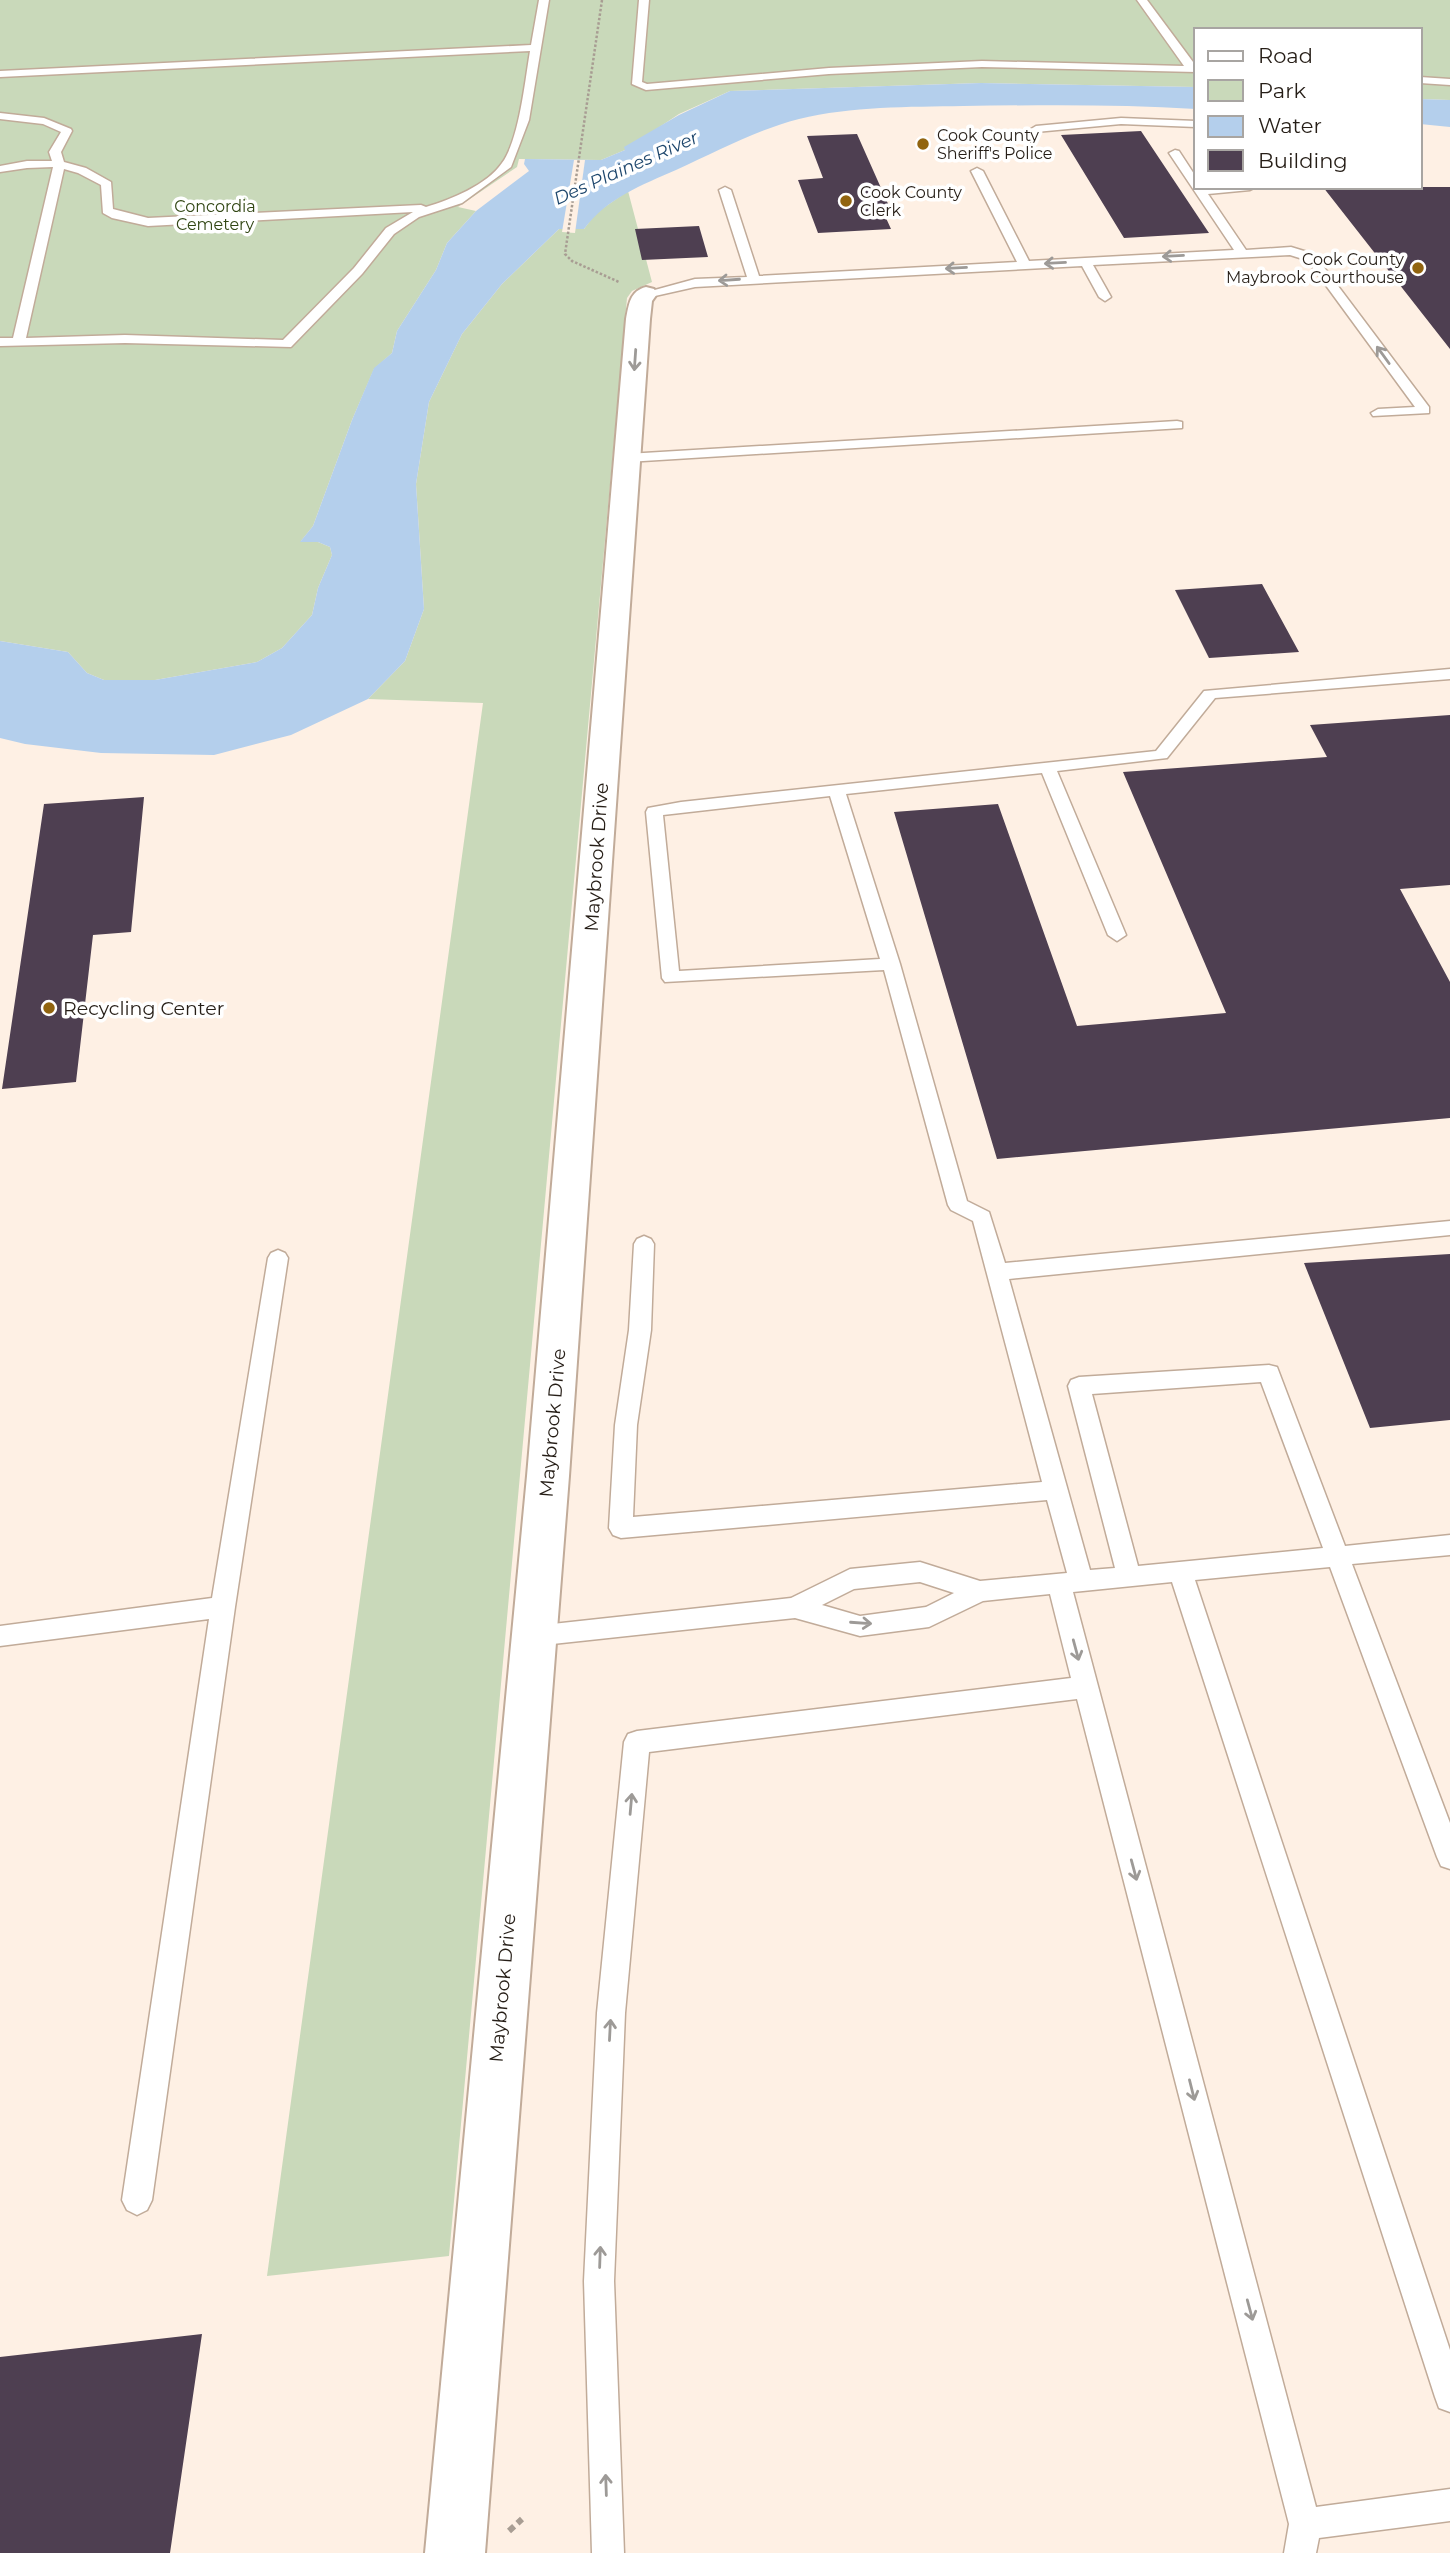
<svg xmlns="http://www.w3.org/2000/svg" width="1450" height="2553" font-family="Montserrat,sans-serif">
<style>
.green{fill:#c9d9ba}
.water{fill:#b4cfec}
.pier{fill:#fef0e4}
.building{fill:#4e3f51}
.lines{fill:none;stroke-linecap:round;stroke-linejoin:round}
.lane-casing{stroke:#c1ab99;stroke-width:3}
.secondary-casing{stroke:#c1ab99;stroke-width:4}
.path-far1{stroke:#a89d93;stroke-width:2.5;stroke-dasharray:2.5 2;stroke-linecap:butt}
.path{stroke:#a89d93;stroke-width:6;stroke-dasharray:7 4.5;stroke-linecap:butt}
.lane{fill:#fff;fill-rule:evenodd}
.secondary{fill:#fff;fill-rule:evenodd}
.oneway{stroke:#9d9a97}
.poi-dot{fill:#91640f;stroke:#fff;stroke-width:2.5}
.labels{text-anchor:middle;stroke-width:7;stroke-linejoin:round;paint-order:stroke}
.far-poi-label{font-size:16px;fill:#261e17;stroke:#fff;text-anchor:start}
.far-park-label{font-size:16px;fill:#314613;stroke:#fff}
.far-water-label{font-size:18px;font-style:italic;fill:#1e476d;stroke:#fff}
.street-label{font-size:19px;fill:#261e17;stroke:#fff}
.poi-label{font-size:19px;fill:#261e17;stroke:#fff;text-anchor:start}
</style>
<rect width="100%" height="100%" fill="#fef0e4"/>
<!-- green -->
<path class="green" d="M0,0h1450v100l-30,-1v-69h-224v57l-215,-4 -251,8 -51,23 -54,36 -24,10 -82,-1 -2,8 -59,40 18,4 -29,32 -11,27 -39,61 -5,22 -18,16 -22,51 -39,106 -12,15 17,1 12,5 2,8 -14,33 -6,27 -30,33 -25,14 -102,18h-51l-17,-7 -19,-21 -68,-11z
M628,191l24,91 -20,9 -5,7 -178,1958 -182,20 216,-1573 -115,-4 37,-38 19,-52 -8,-125 13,-82 33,-68 40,-50 57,-55h25l12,-16z"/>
<!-- water -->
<path class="water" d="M981,83l215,4v22c-77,-5 -155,-4 -233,-3 -55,1 -111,0 -164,13 -43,11 -83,33 -123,51 -34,15 -69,28 -92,59h-25l-57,55 -40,50 -33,68 -13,82 8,125 -19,52 -37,38 -77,36 -77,20 -113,-2 -76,-9 -25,-6v-97l68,11 19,21 17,7h51l102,-18 25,-14 30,-33 6,-27 14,-33 -2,-8 -12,-5h-18l13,-16 39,-106 22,-52 18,-15 5,-22 39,-61 11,-27 29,-32 53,-40 -5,-7 1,-5 76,1 24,-10 -1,-3 55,-32 51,-24z
M1420,99l30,1v27l-30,-3z"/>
<!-- pier -->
<path class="pier" d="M574,160h11l-10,73 -13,-1z"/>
<!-- building -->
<path class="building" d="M1141,131l68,102 -85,5 -63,-103z
M857,134l32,72 -8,1 10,22 -73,4 -20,-53 25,-2 -16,-42z
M1323,187h127v162z
M699,226l9,31 -66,3 -7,-31z
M1262,584l37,68 -90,6 -34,-68z
M1450,715v170l-50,4 50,93v136l-453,41 -103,-347 104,-8 79,222 149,-13 -103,-241 204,-15 -17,-32z
M144,797l-13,135 -38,3 -17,147 -74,7 42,-285z
M1450,1254v166l-80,8 -66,-165z
M202,2334l-32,219h-170v-196z"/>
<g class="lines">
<!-- lane casing -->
<g class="lane-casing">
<path id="lane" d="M539,0h10l-20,120 -18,47 -49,36 -43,14 -25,17 -32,40 -71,73 -166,-4 -125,3v-8h13l40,-171 -26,1 -27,4v-6l27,-5h25l-3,-9 12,-20 -18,-8 -43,-5v-6l44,5 27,11 1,2 -11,21 3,10 22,6 25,14 2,27 35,9 273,-13 5,2c24,-7 61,-22 76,-44 17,-23 23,-82 28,-112l-530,26v-6l531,-26zM64,169l14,4 23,12 2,28 9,5 36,8 265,-14 -27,16 -32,40 -71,72 -158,-5 -99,3z
M639,0h10l-7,82 5,2 182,-16 153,-7 202,5 -47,-66h10l49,66v6l-214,-5 -153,7 -183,16 -14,-6z
M1420,77l30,2v6l-30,-2z
M1121,118l75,3v6l-75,-3 -85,8 -5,-3 5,-3z
M1175,150l4,1 17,26v10h60l-6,3 -42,4 38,56 45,-3 23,7 115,153v6l-56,3 -2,-3 7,-4 37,-2 -104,-142 -5,-5 -16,-5 -197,10 18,32 -6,4 -6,-4 -17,-31 -387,21 -49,11 -6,-4 55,-15 52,-2 -28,-87 6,-3 6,3 28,86 258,-14 -46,-91 6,-3 6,3 46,90 205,-11 -65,-97z
M1177,421l5,1v6l-555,34 -7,-4 7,-4z
M1450,669v10l-235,19 -48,60 -110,13 69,164 -9,6 -9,-6 -66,-162 -196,21 54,170 67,237 22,11 16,51 445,-42v14l-441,44 81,291 25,-2 -47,-182 3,-6 8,-3 190,-12 8,2 68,179 105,-11v20l-98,9 98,259v46l-9,-3 -4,-9 -107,-290 -135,13 255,770v62l-11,-4 -4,-11 -263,-815 -99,10 243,915 134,-18v32l-131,17 -3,15h-32l5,-29 -212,-825 -428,53 -24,261 -11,268 10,272h-32l-8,-272 13,-268 27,-271 4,-8 9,-3 434,-53 -21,-84 -67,7 -54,26 -69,9 -65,-18 -261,28 -9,-3 -3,-7 3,-7 9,-3 257,-28 59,-29 70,-7 60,19 87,-8 -20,-73 -426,38 -8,-3 -4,-7 6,-103 14,-95 5,-86 3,-5 7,-3 7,3 3,5 -3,86 -14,95 -4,92 409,-35 -69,-261 -22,-11 -3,-5 -64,-235 -219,12 -3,-4 -16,-166 2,-4 33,-6 475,-51 48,-60zM830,796l50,163 -201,12 -16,-156zM1261,1382l62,166 -185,18 -46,-172zM920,1582l34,11 -28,14 -66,9 -38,-11 32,-16z
M278,1250l7,3 3,5 -53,349 -83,593 -5,10 -10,5 -10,-5 -5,-10 87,-581 -209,27v-20l212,-28 56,-340 3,-5z"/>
</g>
<!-- secondary casing -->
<g class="secondary-casing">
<path id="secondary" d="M646,287l8,2 3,5 -5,7 -2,18 -81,1157 -84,1077h-60l102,-1077 99,-1157c3,-15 4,-28 20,-32z"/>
</g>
<!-- path-far1 -->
<path class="path-far1" d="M602,0l-37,254 7,7 47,21"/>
<!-- path -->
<path class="path" d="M509,2531l13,-12"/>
<!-- lane -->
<use href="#lane" class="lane"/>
<!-- secondary -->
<use href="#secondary" class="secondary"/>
</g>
<!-- one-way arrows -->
<defs><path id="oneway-shaft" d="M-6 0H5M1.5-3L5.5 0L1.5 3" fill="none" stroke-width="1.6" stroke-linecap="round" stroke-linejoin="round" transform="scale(1.75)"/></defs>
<g class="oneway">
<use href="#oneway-shaft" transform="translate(1173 256) rotate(177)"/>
<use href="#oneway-shaft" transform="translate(1055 263) rotate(177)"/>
<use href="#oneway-shaft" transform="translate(956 268) rotate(177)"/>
<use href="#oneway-shaft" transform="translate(729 280) rotate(176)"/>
<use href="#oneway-shaft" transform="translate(1383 355) rotate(-126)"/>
<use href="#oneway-shaft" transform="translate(635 360) rotate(94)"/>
<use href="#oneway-shaft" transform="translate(861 1623) rotate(4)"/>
<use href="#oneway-shaft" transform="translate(1076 1650) rotate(75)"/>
<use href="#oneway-shaft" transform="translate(631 1804) rotate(-85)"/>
<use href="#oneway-shaft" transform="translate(1134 1870) rotate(75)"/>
<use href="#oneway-shaft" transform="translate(610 2030) rotate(-87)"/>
<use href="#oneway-shaft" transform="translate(1192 2090) rotate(76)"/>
<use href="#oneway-shaft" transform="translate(600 2257) rotate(-88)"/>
<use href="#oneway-shaft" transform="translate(1250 2310) rotate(75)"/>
<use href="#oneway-shaft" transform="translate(606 2485) rotate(-92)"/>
</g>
<!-- markers -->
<g class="poi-dot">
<circle cx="923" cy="144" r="7"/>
<circle cx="846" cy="201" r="7"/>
<circle cx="1418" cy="268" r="7"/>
<circle cx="49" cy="1008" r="7"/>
</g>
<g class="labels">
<!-- far-poi labels -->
<g class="far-poi-label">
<text x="937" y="141">Cook County<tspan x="937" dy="18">Sheriff's Police</tspan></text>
<text x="860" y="198">Cook County<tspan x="860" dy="18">Clerk</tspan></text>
<text x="1404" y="265" text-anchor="end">Cook County<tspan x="1404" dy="18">Maybrook Courthouse</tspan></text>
</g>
<!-- far-park labels -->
<g class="far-park-label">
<text x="215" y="212">Concordia<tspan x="215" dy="18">Cemetery</tspan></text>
</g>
<!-- far-water labels -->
<g class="far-water-label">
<text transform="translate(626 168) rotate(-24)" y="6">Des Plaines River</text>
</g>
<!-- street labels -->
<g class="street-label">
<text transform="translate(596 857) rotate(-86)" y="7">Maybrook Drive</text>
<text transform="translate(552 1423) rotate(-85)" y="7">Maybrook Drive</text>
<text transform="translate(502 1988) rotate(-85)" y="7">Maybrook Drive</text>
</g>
<!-- poi labels -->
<g class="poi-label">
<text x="63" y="1015">Recycling Center</text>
</g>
</g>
<!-- legend -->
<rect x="1194" y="28" width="228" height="161" fill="#ffffff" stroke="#a8a5a2" stroke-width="2"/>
<rect x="1208" y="51" width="35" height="10" fill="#ffffff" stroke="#a8a5a2" stroke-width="2"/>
<text x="1258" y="63" font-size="21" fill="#261e17">Road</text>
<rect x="1208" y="80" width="35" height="21" fill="#c9d9ba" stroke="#a8a5a2" stroke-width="2"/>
<text x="1258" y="98" font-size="21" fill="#261e17">Park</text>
<rect x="1208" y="116" width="35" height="21" fill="#b4cfec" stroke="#a8a5a2" stroke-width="2"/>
<text x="1258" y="133" font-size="21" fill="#261e17">Water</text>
<rect x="1208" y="150" width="35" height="21" fill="#4e3f51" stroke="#a8a5a2" stroke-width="2"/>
<text x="1258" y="168" font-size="21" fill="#261e17">Building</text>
</svg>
